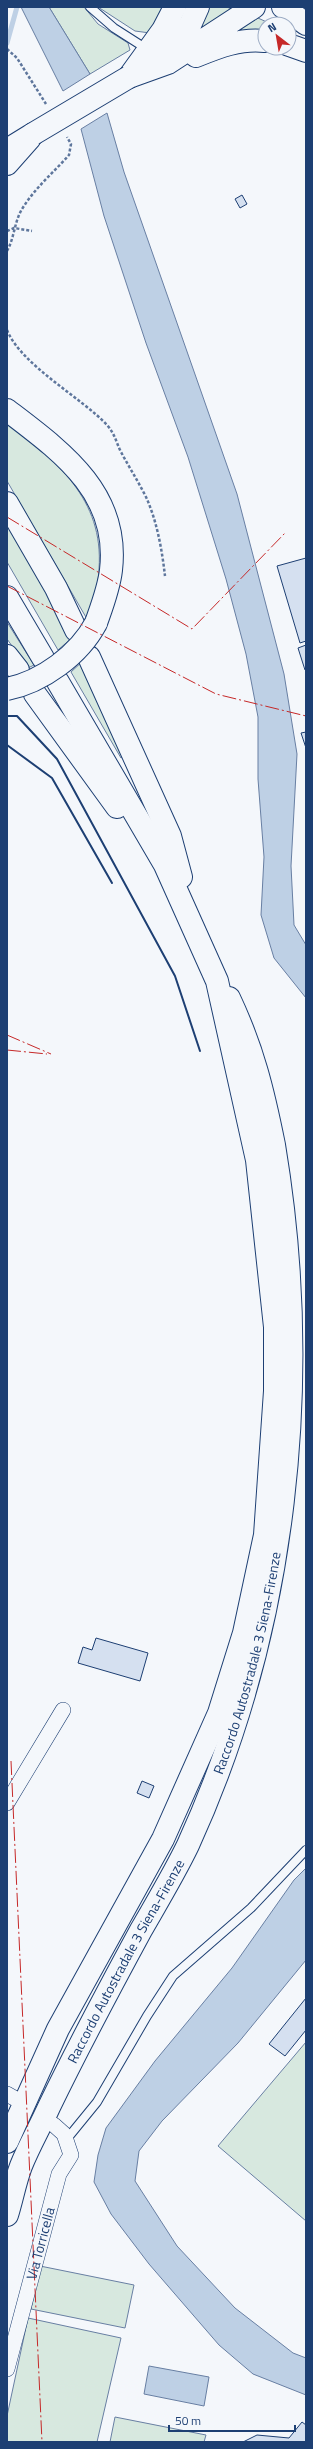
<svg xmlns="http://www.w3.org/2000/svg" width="313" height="2449" font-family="'Titillium Web',sans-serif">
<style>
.green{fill:#d7e8df;stroke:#687fa3}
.water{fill:#bed0e5;stroke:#687fa3}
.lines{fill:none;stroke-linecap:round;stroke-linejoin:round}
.stream{stroke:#bed0e5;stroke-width:5}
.building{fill:#d5e0f0;stroke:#1d3f73}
.lane-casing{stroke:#1d3f73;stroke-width:10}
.street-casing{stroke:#1d3f73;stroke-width:16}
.primary-casing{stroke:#1d3f73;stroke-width:24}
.highway-casing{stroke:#1d3f73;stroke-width:24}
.path{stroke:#5e769c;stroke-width:2.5;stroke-dasharray:3 2;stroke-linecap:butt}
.lane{stroke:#f4f7fb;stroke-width:8}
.street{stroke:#f4f7fb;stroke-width:15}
.primary{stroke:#f4f7fb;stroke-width:22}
.highway{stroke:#f4f7fb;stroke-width:22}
.primary-bridge-casing{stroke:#1d3f73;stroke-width:24;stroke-linecap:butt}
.primary-bridge{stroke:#f4f7fb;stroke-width:22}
.wall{stroke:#1d3f73;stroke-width:2}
.power{stroke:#c62828;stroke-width:1;stroke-dasharray:14 3 2 3;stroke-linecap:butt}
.labels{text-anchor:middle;stroke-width:3;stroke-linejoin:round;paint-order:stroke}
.street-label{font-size:14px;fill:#1d3f73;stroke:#f4f7fb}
</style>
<rect width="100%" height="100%" fill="#f4f7fb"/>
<!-- green -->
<path class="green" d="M49,7h35l14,17 30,19 2,7 -40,24z
M98,7h66l-14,26 -15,-2z
M204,7h23l4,2 -44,29z
M258,18l13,6h-6v9l-39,1z
M7,421c49,41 97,77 92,148 -1,16 -4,36 -12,50l-80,-138z
M7,514l66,123 -15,13 -51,-88z
M7,622l27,43 -6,3 -21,-29z
M84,660l41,95 -4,3 -50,-86z
M306,2042v179l-88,-75z
M40,2266l94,19 -9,43 -94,-19z
M28,2318l93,20 -24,104h-90v-26z
M115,2417l91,18 -2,7h-94z"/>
<!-- water -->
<path class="water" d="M21,7h28l41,67 -27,17z
M107,113l17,59 113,322 47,180 13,80 -6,112 3,59 12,20v53l-32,-40 -13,-43 3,-58 -6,-78v-62l-12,-63 -20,-75 -38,-122 -42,-114 -42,-127 -23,-87z
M306,1868v92l-68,83 -76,78 -23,30 -4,30 42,65 58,62 58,45 13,5v37l-53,-21 -34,-29 -70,-81 -38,-50 -17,-32 4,-27 8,-27 49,-67 77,-93 62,-88z
M149,2366l60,11 -5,29 -60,-12z"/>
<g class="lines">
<!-- stream -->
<path class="stream" d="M7,43l10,-36"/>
</g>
<!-- building -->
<path class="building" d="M242,195l5,9 -7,4 -5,-9z
M306,558v83l-6,2 -23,-77z
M306,645v24l-1,1 -7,-22z
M306,732v16l-5,-15z
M96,1638l52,15 -8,28 -62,-18 5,-16 9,3z
M142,1781l12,5 -5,12 -12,-5z
M306,1998v32l-21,26 -16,-12z
M302,2422l4,3v17h-63l14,-7 32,3z"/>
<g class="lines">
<!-- lane casing -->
<g class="lane-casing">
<path id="lane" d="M90,7l24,21 25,16
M66,2140l31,-38 50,-86 26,-40 78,-68 55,-58"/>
</g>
<!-- street casing -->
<g class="street-casing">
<g id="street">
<path d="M7,1803l56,-93"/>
<path d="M7,2094l7,4"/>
<path id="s1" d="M7,2369l52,-195 12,-19 -7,-21 -10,-9"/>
</g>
</g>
<!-- primary casing -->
<g class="primary-casing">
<path id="primary" d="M283,7l23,17
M289,45l17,6
M158,56l32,-31 8,-18
M196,56c22,-9 45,-18 69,-15
M129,77l39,-14 86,-56
M7,164l23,-26
M7,410c55,42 113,83 104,160 -2,18 -9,36 -15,53"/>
</g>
<!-- highway casing -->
<g class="highway-casing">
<g id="highway">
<path d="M129,77l34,-47 12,-23"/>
<path d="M7,150l26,-16"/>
<path d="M7,503l49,85 20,42"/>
<path d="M7,597l36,61"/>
<path d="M7,656l11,14"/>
<path d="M89,657l81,179 11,41"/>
<path d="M35,694l82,113"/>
<path d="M7,2142l51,-113 105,-190 56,-126 25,-80 21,-98 10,-144v-64l-18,-167 -40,-179 -52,-116 -107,-183"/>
<path id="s2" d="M7,2215c5,-16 8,-33 14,-49 8,-20 19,-39 28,-59 29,-60 60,-118 92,-177 16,-28 33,-56 47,-85 99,-216 125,-466 86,-700 -11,-55 -21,-96 -45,-147"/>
</g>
</g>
<!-- path -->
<path class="path" d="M7,49l10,9 29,46
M7,231l7,-3 18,3
M7,251c8,-14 7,-31 17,-45 12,-19 31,-35 45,-51l2,-11 -4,-7
M7,330c14,35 75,68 100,95 8,9 9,17 14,27 8,15 17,29 25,45 11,24 16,53 19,79"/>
<!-- lane -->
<use href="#lane" class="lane"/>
<!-- street -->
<use href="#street" class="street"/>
<!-- primary -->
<use href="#primary" class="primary"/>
<!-- highway -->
<use href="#highway" class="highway"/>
<!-- primary-bridge casing -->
<g class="primary-bridge-casing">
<path id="primary-bridge" d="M33,134l96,-57
M7,689c35,-7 72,-34 89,-66"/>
</g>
<!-- primary-bridge -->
<use href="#primary-bridge" class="primary-bridge"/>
<!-- wall -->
<path class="wall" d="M7,716h10l40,43 118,217 25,75
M7,745l45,33 60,105"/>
<!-- power -->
<path class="power" d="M7,517l185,112 94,-97
M7,586l209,108 90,22
M7,1035l44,19
M7,1050l40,4
M11,1761l31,681"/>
</g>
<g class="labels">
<!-- street labels -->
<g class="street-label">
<text dy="5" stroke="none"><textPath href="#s2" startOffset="605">Raccordo Autostradale 3 Siena-Firenze</textPath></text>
<text dy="5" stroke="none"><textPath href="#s2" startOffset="281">Raccordo Autostradale 3 Siena-Firenze</textPath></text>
<text dy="5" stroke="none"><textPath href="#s1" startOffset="130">Via Torricella</textPath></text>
</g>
</g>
<!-- border -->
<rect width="313" height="2449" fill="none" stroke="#1d3f73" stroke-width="16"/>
<!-- north arrow -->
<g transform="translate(277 36) rotate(329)"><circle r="19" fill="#f4f7fb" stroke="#9eadc5"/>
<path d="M0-3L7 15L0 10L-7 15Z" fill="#c62828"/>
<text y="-6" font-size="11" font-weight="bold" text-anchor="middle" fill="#1d3f73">N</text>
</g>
<!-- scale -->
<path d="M169 2425v6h126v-6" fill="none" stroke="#1d3f73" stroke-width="2"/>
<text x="175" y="2425" font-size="12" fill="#1d3f73" stroke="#f4f7fb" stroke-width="3" paint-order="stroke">50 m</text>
</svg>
